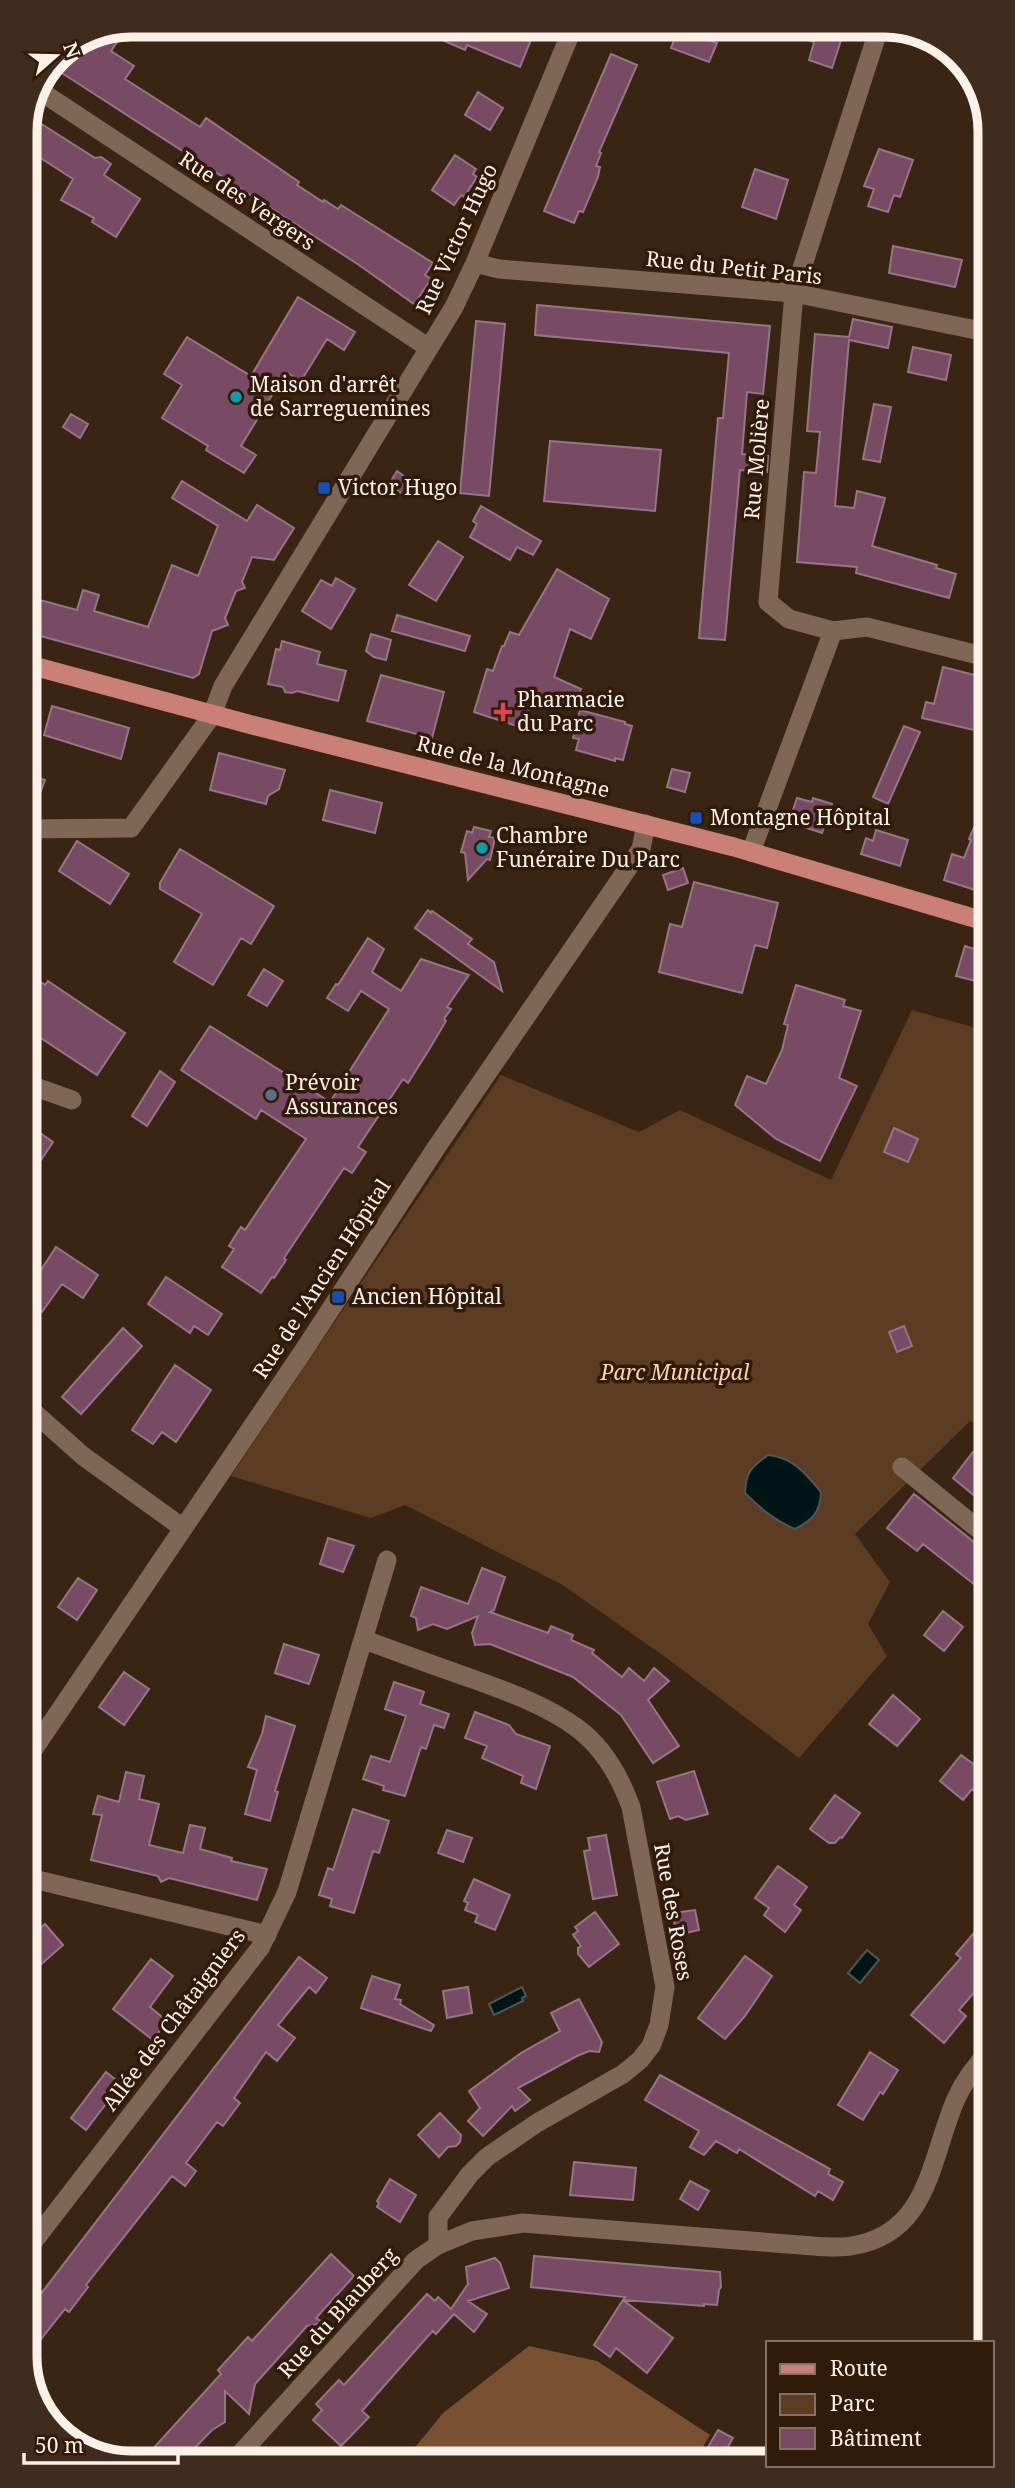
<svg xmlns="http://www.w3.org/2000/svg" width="1015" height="2488" font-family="'Noto Serif',serif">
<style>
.green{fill:#5d3c24}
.forest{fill:#795031}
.water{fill:#011517;stroke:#4d5756;stroke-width:2}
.building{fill:#784a63;stroke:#947686;stroke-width:2}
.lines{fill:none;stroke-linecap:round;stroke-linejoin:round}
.minor{stroke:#806755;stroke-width:19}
.primary{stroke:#ca8077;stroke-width:19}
.culture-dot{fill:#0f9aa8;stroke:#301b0b;stroke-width:2.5}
.transit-dot{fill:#1a4fb4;stroke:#301b0b;stroke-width:2.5}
.health-dot{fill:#e0444e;stroke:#301b0b;stroke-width:2.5}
.service-dot{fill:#5c6f8a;stroke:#301b0b;stroke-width:2.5}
.labels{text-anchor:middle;stroke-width:7;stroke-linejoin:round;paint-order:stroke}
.street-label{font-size:21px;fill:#fdf1e9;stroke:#301b0b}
.poi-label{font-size:21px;fill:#fdf1e9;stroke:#301b0b;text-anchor:start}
.park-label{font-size:21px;font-style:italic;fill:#fdd4b7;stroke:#301b0b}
.rim{fill:none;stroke:#fdf1e9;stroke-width:9}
</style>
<rect width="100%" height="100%" fill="#3a2414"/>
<!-- green -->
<path class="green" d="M912,1010l75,21 1,399 -18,-9 -115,113 35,48 -22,42 19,32 -88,102 -131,-99 -107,-75 -156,-79 -34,13 -140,-42 270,-401 138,57 41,-22 151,70z"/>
<!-- forest -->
<path class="forest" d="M529,2346l68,15 113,74 -14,24 -292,2 39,-48z"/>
<!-- water -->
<path class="water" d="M768,1455c25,2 38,19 53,37 -1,20 -8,28 -26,37 -20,-8 -35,-21 -50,-36 1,-22 6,-25 23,-38z
M867,1950l12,10 -19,23 -12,-10z
M522,1987l4,9 -4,2 1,3 -29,14 -5,-11z"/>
<!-- building -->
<path class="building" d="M440,25h97l-17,42 -53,-22 -2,5 -30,-13z
M685,25h29l-6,15 9,3 -8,19 -38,-14 6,-15 5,1z
M772,25h74l-14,43 -23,-8 5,-18 -43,-14z
M128,26l-17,25 23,15 -9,13 75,48 6,-9 93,64 -2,3 26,17 1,-2 14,9 3,-4 92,58 -8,12 6,4 -17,25 -55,-39 -308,-199 5,-11z
M611,54l26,11 -38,87 2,1 -5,13 4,1 -2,10 -15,35 -4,-1 -5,12 -30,-12z
M478,92l25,16 -13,22 -25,-15z
M29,116l66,42 6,-1 10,7 -7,11 36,24 -24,38 -24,-15 2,-4 -33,-18 12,-21 -48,-31v-24z
M879,149l34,11 -13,37 -6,-2 -6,17 -20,-6 6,-17 -10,-3z
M455,155l21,14 -3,5 4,3 -13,20 -3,-2 -7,10 -22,-15z
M755,169l33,11 -12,39 -34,-12z
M893,246l69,14 -7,27 -66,-14z
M298,297l57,35 -11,18 -17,-11 -26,42 -15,-9 -45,74 15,9 -12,18 -38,-23 2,-4 -46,-28 20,-33 -18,-11 23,-37 64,39z
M537,305l233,21 -7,68 -16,-2 -5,62 26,2 -1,16 -27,-2 -15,170 -26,-2 19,-220h5l6,-65 -194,-18z
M853,319l39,8 -4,21 -39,-8 -14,166 19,2 3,-17 28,7 -13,48 65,19 -1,3 20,6 -7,24 -93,-25 1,-6 -60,-5 7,-90 12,1 4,-41 -13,-1 8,-97 34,3z
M476,321l29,3 -16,172 -29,-3z
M913,347l38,8 -5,25 -38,-8z
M874,404l17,3 -11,55 -17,-3z
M71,414l17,10 -8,14 -17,-11z
M550,441l111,9 -6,61 -111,-10z
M397,471l14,10 -8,13 -15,-8z
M182,481l65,40 10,-16 37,23 -20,32 -22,-3 -10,25 3,6 -9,3 -11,27 3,7 -16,6 -13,43 -6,4 -167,-46v-32l9,3 1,-4 41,11 6,-20 16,5 -5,16 54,16 24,-62 26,11 20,-50 -46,-28z
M481,506l60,35 -8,14 -16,-8 -7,13 -40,-23 7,-13 -4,-3z
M438,541l25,16 -27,44 -27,-16z
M557,569l52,30 -18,40 -21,-10 -16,48 27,12 -9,19 -37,-17 -12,37 -49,-16 13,-43 6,2 9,-25h2l6,-14 9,3z
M336,578l19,11 -24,40 -29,-18 19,-31 11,6z
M397,615l73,21 -5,15 -73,-20z
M371,634l20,6 -5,20 -12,-3 -8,-6z
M282,641l38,11 -3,12 29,7 -8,30 -41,-10 -5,2 -7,-1 -2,-5 -15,-3 8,-35 4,1z
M943,667l43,11 1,55 -65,-15 4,-16 8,2z
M381,675l63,17 -12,46 -65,-17z
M52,706l77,22 -8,31 -77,-24z
M580,710l45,12v2l7,2 -9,34 -8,-2v3l-39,-11 3,-11 -6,-1z
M904,726l16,6 -32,72 -15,-7z
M219,753l66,17 -6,19 -11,7 -2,8 -56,-14z
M672,769l18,4 -5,19 -18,-5z
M26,773l19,7 -14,37h-5z
M330,790l52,13 -7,30 -52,-13z
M797,798l15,4 1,-4 19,6 -10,29 -33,-11z
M985,802l2,46 -12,42 -31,-10 8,-26 12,4 7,-18 -2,-1z
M474,827l17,4 -2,6 6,1 -5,22 -3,-1 -19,21 -3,-27 -4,-1 6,-21 5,2z
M876,830l32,10 -8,26 -39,-12 5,-16 7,3z
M77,841l52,33 -19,30 -51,-33z
M180,849l94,57 -23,38 -10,-6 -28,47 -39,-23 28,-48 -42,-25v-6z
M683,868l5,15 -20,7 -5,-15z
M694,882l84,21 -11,45 -12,-3 -13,48 -83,-21 11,-48 12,3z
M428,910l3,3 1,-2 40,28 -4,5 26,18 8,29 -87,-63z
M368,938l16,11 -12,23 29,19 20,-32 48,16 -22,32 4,2 -7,10 2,2 -16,27 -22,35 -5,-4 -45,68 8,5 -14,21 -8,-5 -60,90 2,2 -12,18 -2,-1 -11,16 -39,-26 12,-18 -5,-3 6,-10 6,-9 4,3 61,-91 -45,-29 -5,9 -75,-49 29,-44 120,76 59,-93 -28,-18 -13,20 -21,-13 9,-14 2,1z
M965,946l22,7v31l-31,-8z
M264,969l19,12 -16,25 -19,-11z
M35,978l10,7 3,-4 77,52 -28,42 -70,-46v-39z
M796,985l49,15 -2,6 18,5 -22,67 18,8 -37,75 -44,-22 -41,-34 12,-29 19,8 16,-34 6,-25 -4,-1z
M160,1071l15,11 -28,44 -15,-10z
M27,1124l26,18 -26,39z
M894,1128l24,11 -10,23 -24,-10z
M56,1247l42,28 -15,23 -21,-14 -20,28 -15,-10v-40l14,8z
M166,1277l56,37 -14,21 -14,-9 -4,7 -42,-29z
M904,1326l8,20 -15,6 -8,-20z
M123,1328l19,18 -61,68 -19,-17z
M175,1365l36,25 -35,52 -14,-10 -9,12 -21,-14z
M973,1452l15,12v43l-35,-29z
M914,1494l75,60v42l-66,-52 -6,7 -30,-23z
M328,1538l26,8 -11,26 -23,-8z
M482,1568l23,9 -11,33 -4,2 58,21 3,-7 22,9 -2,5 23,10 -2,3 30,24 7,-9 15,13 10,-13 15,13 -21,19 31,46 -26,17 -32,-48 -48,-38 -83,-33 -15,1 -3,-12 6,-17 -31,13 -14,-5 -15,6 -2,-12 -5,-2 10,-29 47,17z
M78,1578l19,12 -20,30 -19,-13z
M943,1611l20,16 -19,24 -20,-16z
M284,1644l35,11 -10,29 -34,-11z
M124,1672l25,17 -25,36 -25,-18z
M394,1682l30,10 -4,12 29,10 -5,14 -10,-3 -8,24 -5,-2 -16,49 -22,-6 1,-4 -21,-7 8,-23 19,6 16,-46 -21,-7z
M893,1695l27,24 -23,27 -28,-22z
M475,1712l34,13 7,9 34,12 -14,43 -15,-6 2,-7 -41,-18 5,-12 -22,-8z
M266,1716l29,10 -20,65 3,1 -8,29 -25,-7 12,-44 -9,-3 14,-33z
M961,1755l28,20v29l-17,-15 -9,11 -23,-19z
M694,1771l14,43 -22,6 -8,-4 -8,3 -13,-37z
M126,1772l18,4 -5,23 20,5 -10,41 34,8 7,-28 15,3 -5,21 32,9 -1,3 36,8 -10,31 -88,-22 -8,4 -3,-6 -67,-16 11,-45 -9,-1 5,-18 21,6z
M835,1795l25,18 -18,25 -2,-1 -5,6h-6l-19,-14z
M353,1809l36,12 -10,32 -6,-2 -19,62 -24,-7 2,-7 -13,-4 9,-27 5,2z
M447,1830l25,8 -9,24 -25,-9z
M606,1835l11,60 -24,4 -9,-48 6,-1 -2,-12z
M778,1866l29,21 -13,18 7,5 -16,22 -21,-17 5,-7 -14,-10z
M474,1879l36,16 -15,35 -20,-8 3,-7 -13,-5 3,-7 -4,-2z
M695,1910l4,20 -22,5 -5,-22z
M595,1912l24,32 -30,23 -11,-13v-6l3,-2 -8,-11 5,-4 -3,-4z
M989,1915l1,59 -31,36 7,6 -22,27 -33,-28 50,-57 -5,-4z
M45,1924l18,21 -34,30v-37z
M745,1956l27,20 -27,40 -20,23 -27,-21z
M299,1957l28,21 -11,15 -7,-6 -31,38 17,13 -18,23 -11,-9 -32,46 6,5 -17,23 -6,-4 -31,41 10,8 -11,15 -13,-10 -86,109 2,2 -19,25 -4,-3 -35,44v-45z
M151,1959l22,17 -23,31 17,14 -14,19 -40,-31z
M372,1976l28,9 -5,14 6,1 -1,4 34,21 -3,6 -70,-23z
M468,1987l4,26 -25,5 -4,-27z
M579,1999l23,43 -3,10 -10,-1 -12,5 -59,32 12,12 -15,11 -3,-5 -29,30 -15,-15 12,-13 -11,-17 52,-38 39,-22 -9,-18z
M870,2052l28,18 -15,24 -3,-2 -17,28 -25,-15z
M106,2072l15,12 -35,46 -15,-12z
M660,2075l170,94 -2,5 15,8 -10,18 -15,-9 -3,5 -76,-47 -2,4 -21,-12 -12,14 -14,-8 9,-16 -54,-31z
M440,2113l21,22 -1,7 -4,4 -8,1 -9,10 -21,-22z
M574,2162l62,6 -3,32 -63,-5z
M390,2179l26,16 -16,27 -23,-15 2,-4 -2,-2z
M690,2181l19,10 -11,19 -18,-11z
M331,2254l23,22 -38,42 8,5 -17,3 -52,58 -6,30 -24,-23v31l-13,8 -22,23 10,10h-60l81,-89 -3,-4 30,-33 4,4z
M534,2256l186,16 1,15 -2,3 -2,15 -13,-1v2l-81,-6 2,-3 -94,-10z
M495,2258l5,5 9,25 -41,13 19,13 -13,18 -20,-18 -18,20 -3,-3 -5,5 -66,75 7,6 -28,29 -28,-26 9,-10 -6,-6 23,-24 5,5 83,-91 8,7 3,-4 13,12 17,-25 -2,-17z
M623,2300l50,38 -26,35 -31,-25 -6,9 -16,-12z
M718,2430l15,8 -12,21h-20z"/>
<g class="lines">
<!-- minor -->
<path class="minor" d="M40,91l389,257
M475,263l24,6 295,24 192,39
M833,631l34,-4 119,30
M26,829l105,-1 81,-113 11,-29 231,-379 21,-44 99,-238
M751,852l82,-221 -44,-12 -21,-17 26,-309 86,-268
M27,1084l45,16
M28,1407l55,49 100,72
M902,1467l86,70
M365,1640c35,13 70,26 105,38 36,13 76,27 107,50 26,19 43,49 54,79l34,180 -6,38 -8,21 -11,14 -17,14 -86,49 -50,34 -17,17 -32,43v28
M29,1756l275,-406 132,-202 205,-299 5,-25
M29,1878l238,57
M30,2246l230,-298 27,-56 100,-332
M232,2463l184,-203 22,-15 34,-14 51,-8 290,23c13,1 26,2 38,0 79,-12 79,-88 105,-147 8,-18 20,-34 34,-48"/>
<!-- primary -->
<path class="primary" d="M26,664l230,62 478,121 253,75"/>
</g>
<!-- markers -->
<g class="culture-dot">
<circle cx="236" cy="397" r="7"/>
<circle cx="482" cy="848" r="7"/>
</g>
<g class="transit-dot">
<rect x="317" y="481" width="14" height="14" rx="3.5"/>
<rect x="689" y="811" width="14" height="14" rx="3.5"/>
<rect x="331" y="1290" width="14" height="14" rx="3.5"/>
</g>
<path class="health-dot" d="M499.5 701.5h7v7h7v7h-7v7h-7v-7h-7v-7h7z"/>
<circle class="service-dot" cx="271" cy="1095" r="7"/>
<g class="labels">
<!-- street labels -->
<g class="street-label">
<text transform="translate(247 201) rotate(34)" y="7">Rue des Vergers</text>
<text transform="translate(457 239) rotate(-65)" y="7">Rue Victor Hugo</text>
<text transform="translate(734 268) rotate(6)" y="7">Rue du Petit Paris</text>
<text transform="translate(757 459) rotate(-85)" y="7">Rue Molière</text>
<text transform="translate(513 767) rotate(14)" y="7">Rue de la Montagne</text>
<text transform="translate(322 1279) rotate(-57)" y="7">Rue de l'Ancien Hôpital</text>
<text transform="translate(673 1912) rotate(80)" y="7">Rue des Roses</text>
<text transform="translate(174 2020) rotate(-53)" y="7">Allée des Châtaigniers</text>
<text transform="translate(338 2313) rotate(-48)" y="7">Rue du Blauberg</text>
</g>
<!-- poi labels -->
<g class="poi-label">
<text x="250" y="392">Maison d'arrêt<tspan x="250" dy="24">de Sarreguemines</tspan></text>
<text x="338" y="495">Victor Hugo</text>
<text x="517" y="707">Pharmacie<tspan x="517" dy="24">du Parc</tspan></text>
<text x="710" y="825">Montagne Hôpital</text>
<text x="496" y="843">Chambre<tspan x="496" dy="24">Funéraire Du Parc</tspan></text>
<text x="285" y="1090">Prévoir<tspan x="285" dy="24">Assurances</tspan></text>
<text x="352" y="1304">Ancien Hôpital</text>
</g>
<!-- park labels -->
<g class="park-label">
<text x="675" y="1380">Parc Municipal</text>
</g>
</g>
<!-- crop -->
<path d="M0 0H1015V2488H0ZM131 37H884A94 94 0 0 1 978 131V2357A94 94 0 0 1 884 2451H131A94 94 0 0 1 37 2357V131A94 94 0 0 1 131 37Z" fill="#402c1d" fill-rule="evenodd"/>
<path class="rim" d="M131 37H884A94 94 0 0 1 978 131V2357A94 94 0 0 1 884 2451H131A94 94 0 0 1 37 2357V131A94 94 0 0 1 131 37Z"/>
<!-- legend -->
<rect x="766" y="2341" width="228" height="126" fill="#301b0b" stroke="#827164" stroke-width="2"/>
<rect x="780" y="2364" width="35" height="10" fill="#ca8077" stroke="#827164" stroke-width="2"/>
<text x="830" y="2376" font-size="21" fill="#fdf1e9">Route</text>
<rect x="780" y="2394" width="35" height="21" fill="#5d3c24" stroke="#827164" stroke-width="2"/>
<text x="830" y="2411" font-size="21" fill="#fdf1e9">Parc</text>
<rect x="780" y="2428" width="35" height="21" fill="#784a63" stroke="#827164" stroke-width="2"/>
<text x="830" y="2446" font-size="21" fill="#fdf1e9">Bâtiment</text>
<!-- north arrow -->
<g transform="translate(56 56) rotate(70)" stroke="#301b0b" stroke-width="5" paint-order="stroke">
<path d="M0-5L12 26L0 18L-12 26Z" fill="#fdf1e9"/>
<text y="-10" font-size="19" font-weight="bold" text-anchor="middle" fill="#fdf1e9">N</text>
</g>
<!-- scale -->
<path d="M24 2453v10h154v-10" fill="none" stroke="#fdf1e9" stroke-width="3.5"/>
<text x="35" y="2453" font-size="21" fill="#fdf1e9" stroke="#301b0b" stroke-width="5" paint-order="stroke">50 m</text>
</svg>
